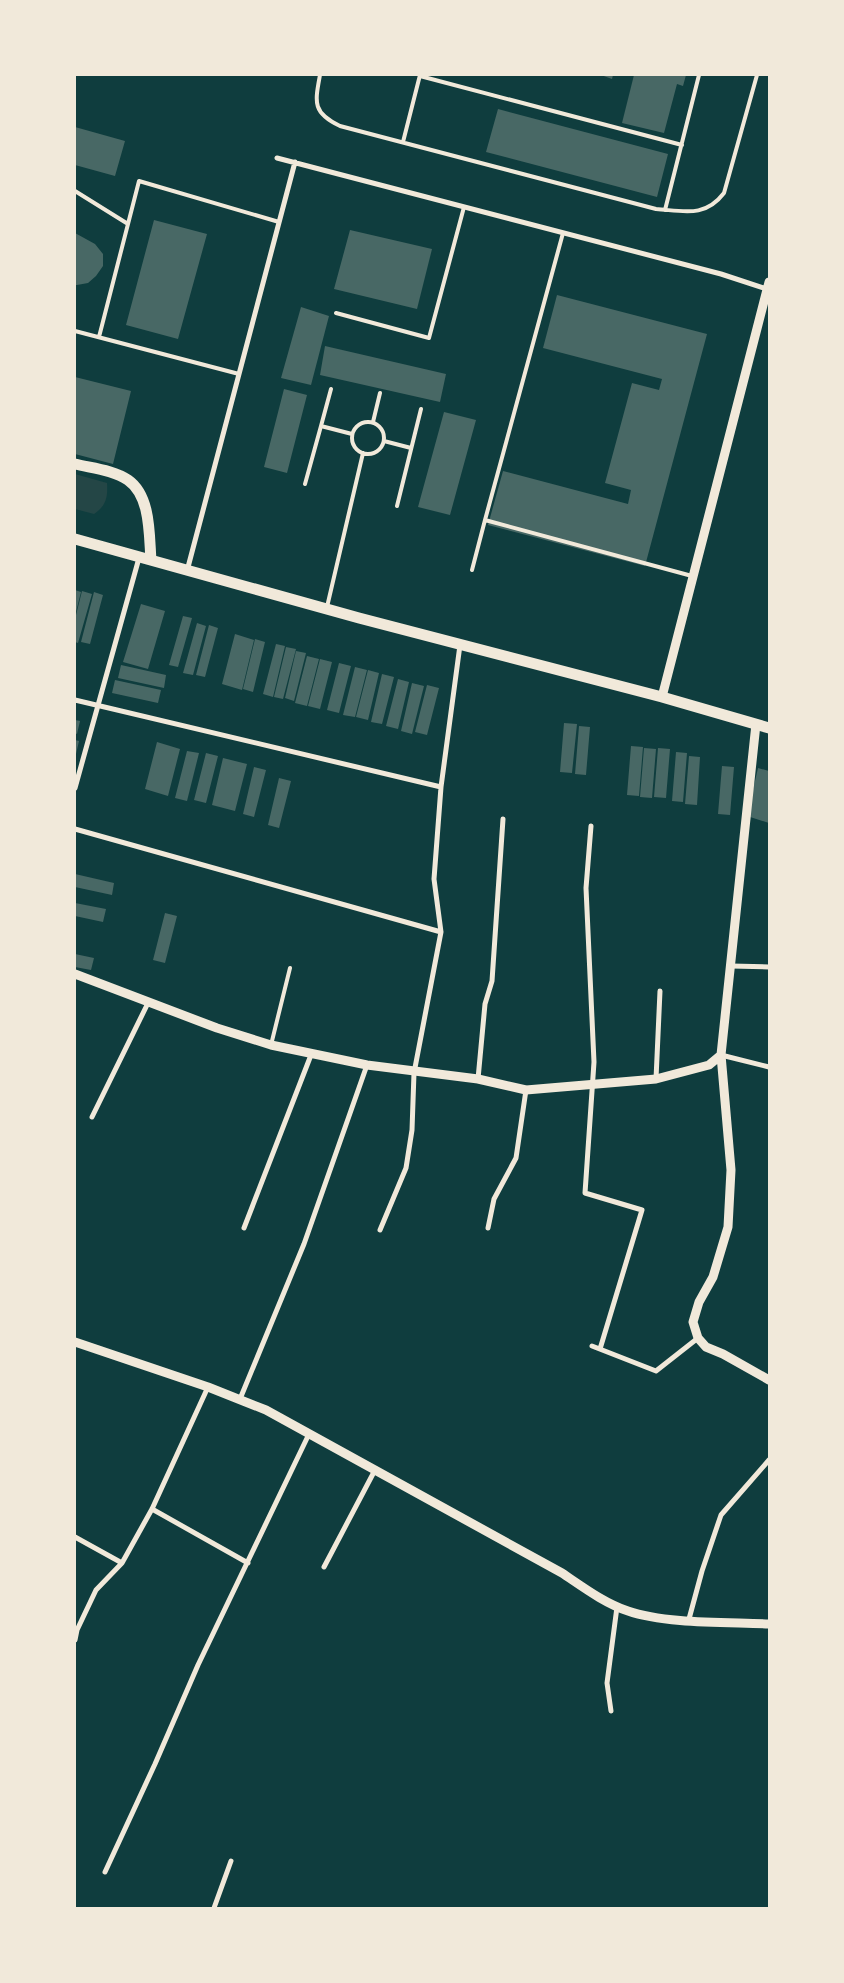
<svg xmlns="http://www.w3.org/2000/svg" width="844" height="1983" font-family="'Fira Sans',sans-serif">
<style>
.green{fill:#244646}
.building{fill:#486865}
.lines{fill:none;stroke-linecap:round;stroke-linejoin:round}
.service{stroke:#f1e9da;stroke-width:4}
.minor{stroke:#f1e9da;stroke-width:5}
.tertiary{stroke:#f1e9da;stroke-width:9}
.trunk{stroke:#f1e9da;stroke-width:11}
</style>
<rect width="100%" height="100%" fill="#0f3d3e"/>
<!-- green -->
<path class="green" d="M75,474l32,9c1,14 -1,23 -13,31l-19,-5z"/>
<!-- building -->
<path class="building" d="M601,75h12l-1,4z
M634,75h52l-3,11 -6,-2 -13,49 -42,-10z
M498,109l170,45 -11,43 -171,-45z
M75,127l50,14 -10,35 -40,-11z
M154,220l53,14 -29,105 -52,-14z
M350,230l82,19 -15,60 -83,-20z
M75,233l20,11 8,10v12l-7,10 -8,7 -11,2h-2z
M557,295l150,39 -62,232 -157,-41 15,-54 125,33 3,-14 -26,-7 27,-100 27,7 3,-11 -119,-31z
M301,307l28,9 -18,69 -30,-7z
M325,346l121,28 -6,28 -120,-27z
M75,377l56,14 -18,73 -38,-10z
M284,389l23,6 -20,78 -23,-6z
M444,412l32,8 -26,95 -32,-8z
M75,590l6,2 -5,20h-1z
M82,591l10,3 -14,49 -3,-1v-23z
M94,592l9,3 -13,49 -9,-2z
M141,604l24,7 -17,58 -25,-7z
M183,616l9,2 -14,49 -9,-2z
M197,623l9,3 -13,49 -10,-2z
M209,625l9,3 -13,49 -9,-2z
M235,634l19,6 -12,50 -20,-6z
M255,639l10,3 -12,50 -10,-3z
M276,644l9,2 -12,51 -10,-3z
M286,647l10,2 -13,50 -9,-2z
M296,651l10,2 -12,48 -9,-3z
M307,656l12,3 -12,47 -12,-3z
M320,659l12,3 -12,47 -12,-3z
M339,663l12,3 -12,47 -12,-3z
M121,665l45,10 -2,13 -46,-10z
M355,667l12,3 -12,47 -12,-2z
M368,670l11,3 -11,47 -12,-3z
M382,674l12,3 -12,47 -11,-2z
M398,679l11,3 -11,47 -12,-3z
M115,680l46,10 -3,13 -46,-10z
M412,683l12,3 -12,48 -11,-3z
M427,685l12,3 -12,47 -12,-3z
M75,720l5,1 -3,13 -2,-1z
M564,723l13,1 -5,49 -12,-1z
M579,726l11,1 -4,48 -11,-1z
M75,740l4,1 -3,13h-1z
M157,742l23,7 -12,47 -23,-7z
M631,746l12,1 -4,49 -12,-1z
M644,748l12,1 -4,49 -12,-1z
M658,748l12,1 -4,49 -12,-1z
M187,751l12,2 -12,48 -12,-3z
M676,752l11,1 -4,49 -11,-1z
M206,753l12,3 -12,47 -12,-3z
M689,756l11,1 -3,48 -12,-1z
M223,758l24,6 -12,47 -23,-6z
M722,766l12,1 -4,48 -12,-1z
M254,767l12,3 -12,47 -11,-3z
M758,768l11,3v52l-22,-7z
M279,778l12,3 -12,47 -11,-3z
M75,874l39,9 -2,12 -37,-8z
M75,903l31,6 -3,13 -28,-6z
M165,913l12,3 -12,47 -12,-3z
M75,954l19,4 -3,12 -16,-3z"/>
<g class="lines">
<!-- service -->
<path class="service" d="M320,75c-5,27 -8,38 20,51l316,83c28,2 49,9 68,-16l33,-118
M420,76l262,69
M403,142l17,-67
M75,191l53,33 -29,113
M665,210l34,-135
M128,224l11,-43 140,41
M336,313l93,25 35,-131
M75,331l164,43
M352 438a16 16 0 1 1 32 0a16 16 0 1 1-32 0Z
M373,422l7,-29
M321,426l10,-37
M384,441l27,7
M305,484l16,-58 31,8
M397,506l24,-97
M485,520l78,-287
M472,570l13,-50 207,56
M327,607l36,-154
M271,1045l19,-77"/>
<!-- minor -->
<path class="minor" d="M277,158l444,116 46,15
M187,571l108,-409
M75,700l366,87
M75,788l64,-230
M591,826l-5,62 8,174 -9,131 57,17 -42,139
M75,829l366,103
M731,966l38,1
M721,1055l48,12
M478,1079l7,-75 7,-23 11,-162
M656,1079l4,-88
M92,1117l56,-114
M244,1228l67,-173
M488,1228l6,-29 22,-41 10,-68
M380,1230l26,-62 6,-38 2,-57 27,-141 -7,-53 7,-92 19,-142
M592,1346l64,25 42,-33
M240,1399l64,-155 63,-179
M152,1509l96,54
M75,1537l47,26
M324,1567l51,-97
M689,1619l13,-48 19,-56 48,-55
M75,1640l2,-10 19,-40 26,-27 30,-54 56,-122
M611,1711l-4,-28 10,-76
M105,1872l50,-108 43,-99 111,-231
M214,1908l17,-47"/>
<!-- tertiary -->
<path class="tertiary" d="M662,697l107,-415
M756,724l-35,331 10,115 -3,57 -15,50 -14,25 -6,20 5,16 8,9 17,7 46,26
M75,974l142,54 54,17 96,20 111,14 48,11 130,-11 53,-14 12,-10
M75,1342l133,45 58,23 296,163c21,14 42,30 66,38 37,13 101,11 141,13"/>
<!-- trunk -->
<path class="trunk" d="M75,464c16,4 39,6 53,16 23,16 21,55 23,80
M75,539l284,79 303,79 107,31"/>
</g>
<!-- border -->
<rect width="844" height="1983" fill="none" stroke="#f1e9da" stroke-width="152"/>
</svg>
